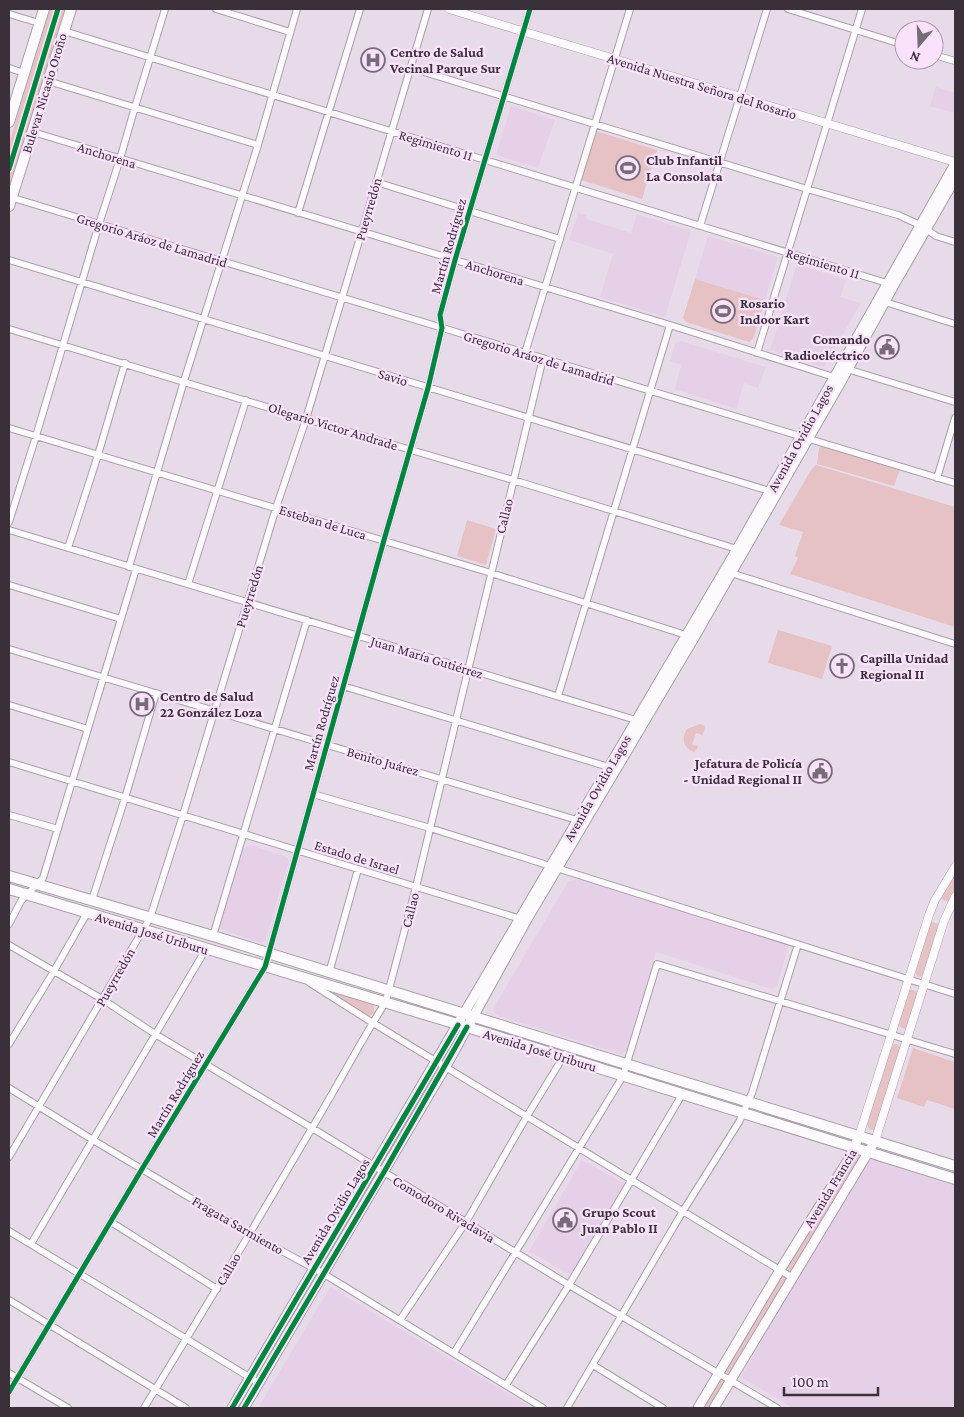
<svg xmlns="http://www.w3.org/2000/svg" width="964" height="1417" font-family="'Crimson Pro',serif">
<style>
.built{fill:#e5d0e7}
.green{fill:#e6c2c4}
.lines{fill:none;stroke-linecap:round;stroke-linejoin:round}
.minor-casing{stroke:#a99faa;stroke-width:8}
.tertiary-casing{stroke:#a99faa;stroke-width:9}
.secondary-casing{stroke:#a99faa;stroke-width:11}
.primary-casing{stroke:#a99faa;stroke-width:12}
.minor{stroke:#fcfafc;stroke-width:6}
.tertiary{stroke:#fcfafc;stroke-width:8}
.secondary{stroke:#fcfafc;stroke-width:9}
.primary{stroke:#fcfafc;stroke-width:10}
.cycleway-casing{stroke:#fae2fc;stroke-width:8}
.cycleway{stroke:#00873e;stroke-width:5}
.labels{text-anchor:middle;stroke-width:4.5;stroke-linejoin:round;paint-order:stroke}
.poi-label{font-size:14px;font-weight:bold;fill:#39303a;stroke:#fae2fc;text-anchor:start}
.street-label{font-size:14px;fill:#39303a;stroke:#fae2fc}
</style>
<rect width="100%" height="100%" fill="#e8dbe9"/>
<!-- built -->
<path class="built" d="M936,87l19,6v20l-25,-7z
M511,106l44,14 -17,48 -42,-13z
M578,213l9,2 -1,4 45,14 6,-19 54,17 -26,86 -65,-20 13,-43 -44,-14z
M708,236l70,21 -13,43 -70,-21z
M797,264l49,16 -6,17 21,6 -37,64 -54,-17z
M681,341l85,26 -8,21 -14,-5 -8,26 -61,-20 6,-24 -11,-4 5,-18z
M250,845l37,12 2,4 -24,80 -3,2 -40,-13 -2,-4 23,-77z
M577,879l212,65 -12,42 -5,3 -116,-37 -29,98 -6,4 -125,-39 -3,-6 75,-127z
M867,1158l88,28v222h-162l-52,-31z
M582,1160l43,24 -53,92 -43,-25z
M330,1287l202,121h-274z"/>
<!-- green -->
<path class="green" d="M50,9h16l-53,174 -4,3v-42z
M596,131l61,19 -15,49 -61,-19z
M695,279l70,21 -12,39 -4,3 -63,-20 -3,-4z
M822,446l78,23 -6,17 -77,-22 2,-16z
M816,465l139,42v120l-165,-53 8,-16 -3,-2 8,-24 -24,-7 32,-55z
M467,520l29,9 -10,36 -29,-9z
M778,630l54,16 -10,33 -54,-16z
M700,724l5,2 -1,6 -2,3 -6,-2 -4,12 6,1 -1,3 -3,3c-11,-4 -13,-14 -7,-23z
M955,872v18l-6,11c-3,1 -7,-1 -8,-4z
M931,922l8,2v1l-15,49 -4,3 -3,-1 -2,-5z
M910,990h3l3,1 1,3 -10,33 -2,2 -5,-2 -1,-3z
M333,992l40,13 1,3v5l-5,3 -4,-1 -33,-20z
M894,1044h3l4,4 -26,82h-5l-3,-5 24,-76z
M913,1048l42,14v47l-28,-9 -3,7 -27,-9z
M854,1148l14,5 -154,255h-16z"/>
<g class="lines">
<!-- minor casing -->
<g class="minor-casing">
<path id="minor" d="M216,9l74,23
M788,9l116,36
M9,14l30,9
M64,31l826,253
M934,55l21,6
M9,68l15,5
M411,68l396,121 91,26 22,10 16,11 19,6
M48,81l210,64
M33,132l637,193 167,53
M376,182l184,57
M10,197l945,286
M298,213l62,-204
M700,226l67,-217
M9,260l764,232
M882,301l73,23
M9,329l297,90 207,61 227,70
M525,353l105,-344
M757,353l105,-344
M847,369l108,33
M9,428l482,145 198,63
M937,478l18,-60
M9,522l27,-86 63,-212 21,-65 15,-52 30,-98
M9,530l630,191
M68,548l30,-93 27,-92
M129,567l55,-186 74,-236 39,-136
M731,573l224,71
M188,584l58,-184
M9,585l112,34
M9,649l571,172
M343,686l269,82
M558,696l112,-371
M9,705l79,24
M9,762l512,157
M313,794l117,34 525,166
M9,815l49,14
M92,900l33,-102 31,-105
M9,924l12,-23 22,-23 93,-309
M213,936l94,-316
M9,945l93,54 53,35 157,94 257,157 208,123
M329,973l29,-104
M310,983l63,40 420,255
M9,1044l45,-73 33,-58
M9,1088l84,52 156,93 75,41 219,134
M9,1157l141,-239 33,-103 93,-307 30,-89 122,-410
M111,1222l106,67
M9,1231l250,152
M31,1244l175,-295
M9,1300l177,108
M400,1320l66,-98 61,-106 38,-62
M454,1353l169,-277 34,-112 298,90
M593,1365l70,43
M9,1373l59,35
M506,1385l63,-100 114,-192
M9,1392l133,-223 123,-202 119,-427 44,-152 14,-60 -2,-13 15,-55 75,-251
M144,1408c57,-93 113,-186 168,-280 25,-41 47,-84 73,-125l2,-6 29,-110 127,-529
M567,1408l116,-197 56,-89 13,-29 46,-149"/>
</g>
<!-- tertiary casing -->
<g class="tertiary-casing">
<path id="tertiary" d="M449,9l506,153
M859,1136l70,-221 6,-15 20,-33
M875,1141l69,-220 11,-24"/>
</g>
<!-- secondary casing -->
<g class="secondary-casing">
<path id="secondary" d="M232,1408l505,-859 218,-385
M244,1408l202,-342 80,-145 168,-283 148,-258 52,-95 61,-106
M698,1408l82,-138 70,-113 9,-21
M714,1408l161,-267"/>
</g>
<!-- primary casing -->
<g class="primary-casing">
<path id="primary" d="M9,122l35,-113
M9,206l62,-197
M9,876l204,60 742,230
M9,889l458,138 488,152"/>
</g>
<!-- minor -->
<use href="#minor" class="minor"/>
<!-- tertiary -->
<use href="#tertiary" class="tertiary"/>
<!-- secondary -->
<use href="#secondary" class="secondary"/>
<!-- primary -->
<use href="#primary" class="primary"/>
<!-- cycleway casing -->
<g class="cycleway-casing">
<path id="cycleway" d="M9,169l49,-160
M9,1392l133,-223 123,-202 119,-427 44,-152 14,-60 -2,-13 15,-55 75,-251
M232,1408l226,-383
M244,1408l140,-236 83,-145"/>
</g>
<!-- cycleway -->
<use href="#cycleway" class="cycleway"/>
</g>
<!-- icons -->
<defs>
<g id="hospital-ring" transform="scale(1.25)"><circle r="9.5" fill="#fae2fc" stroke="#766c77" stroke-width="1.5"/><path d="M-5-5h3v3.5h4V-5h3V5h-3V1.5h-4V5h-3Z" fill="#766c77"/></g>
<g id="stadium-ring" transform="scale(1.25)"><circle r="9.5" fill="#fae2fc" stroke="#766c77" stroke-width="1.5"/><path d="M0-5a6.5 5 0 1 0 0 10a6.5 5 0 1 0 0-10ZM-3.5-1.8h7v3.6h-7Z" fill="#766c77"/></g>
<g id="civic-ring" transform="scale(1.25)"><circle r="9.5" fill="#fae2fc" stroke="#766c77" stroke-width="1.5"/><path d="M-.6-6.5H3V-4.5H.6V-3L4-1V1h2V6H-6V1h2V-1L-.6-3ZM-1.2 2.5V6h2.4V2.5Z" fill="#766c77"/></g>
<g id="church-ring" transform="scale(1.25)"><circle r="9.5" fill="#fae2fc" stroke="#766c77" stroke-width="1.5"/><path d="M-1.2-6h2.4v3.5h3.3v2.4h-3.3V6h-2.4V-.1h-3.3v-2.4h3.3Z" fill="#766c77"/></g>
</defs>
<g fill-rule="evenodd">
<use href="#hospital-ring" x="373" y="60"/>
<use href="#stadium-ring" x="628" y="168"/>
<use href="#stadium-ring" x="723" y="311"/>
<use href="#civic-ring" x="887" y="347"/>
<use href="#church-ring" x="842" y="666"/>
<use href="#hospital-ring" x="142" y="704"/>
<use href="#civic-ring" x="820" y="771"/>
<use href="#civic-ring" x="565" y="1220"/>
</g>
<g class="labels">
<!-- poi labels -->
<g class="poi-label">
<text x="390" y="57">Centro de Salud<tspan x="390" dy="16">Vecinal Parque Sur</tspan></text>
<text x="646" y="165">Club Infantil<tspan x="646" dy="16">La Consolata</tspan></text>
<text x="740" y="308">Rosario<tspan x="740" dy="16">Indoor Kart</tspan></text>
<text x="870" y="344" text-anchor="end">Comando<tspan x="870" dy="16">Radioeléctrico</tspan></text>
<text x="860" y="663">Capilla Unidad<tspan x="860" dy="16">Regional II</tspan></text>
<text x="160" y="701">Centro de Salud<tspan x="160" dy="16">22 González Loza</tspan></text>
<text x="802" y="768" text-anchor="end">Jefatura de Policía<tspan x="802" dy="16">- Unidad Regional II</tspan></text>
<text x="582" y="1217">Grupo Scout<tspan x="582" dy="16">Juan Pablo II</tspan></text>
</g>
<!-- street labels -->
<g class="street-label">
<text transform="translate(702 86) rotate(17)" y="5">Avenida Nuestra Señora del Rosario</text>
<text transform="translate(44 93) rotate(-73)" y="5">Bulevar Nicasio Oroño</text>
<text transform="translate(436 145) rotate(17)" y="5">Regimiento 11</text>
<text transform="translate(107 155) rotate(17)" y="5">Anchorena</text>
<text transform="translate(368 209) rotate(-74)" y="5">Pueyrredón</text>
<text transform="translate(152 240) rotate(17)" y="5">Gregorio Aráoz de Lamadrid</text>
<text transform="translate(448 246) rotate(-74)" y="5">Martín Rodríguez</text>
<text transform="translate(823 263) rotate(17)" y="5">Regimiento 11</text>
<text transform="translate(495 272) rotate(17)" y="5">Anchorena</text>
<text transform="translate(539 358) rotate(17)" y="5">Gregorio Aráoz de Lamadrid</text>
<text transform="translate(393 377) rotate(17)" y="5">Savio</text>
<text transform="translate(333 426) rotate(17)" y="5">Olegario Victor Andrade</text>
<text transform="translate(800 438) rotate(-61)" y="5">Avenida Ovidio Lagos</text>
<text transform="translate(504 516) rotate(-76)" y="5">Callao</text>
<text transform="translate(323 522) rotate(17)" y="5">Esteban de Luca</text>
<text transform="translate(249 596) rotate(-73)" y="5">Pueyrredón</text>
<text transform="translate(427 657) rotate(17)" y="5">Juan María Gutiérrez</text>
<text transform="translate(321 723) rotate(-74)" y="5">Martín Rodríguez</text>
<text transform="translate(383 761) rotate(16)" y="5">Benito Juárez</text>
<text transform="translate(597 788) rotate(-60)" y="5">Avenida Ovidio Lagos</text>
<text transform="translate(357 857) rotate(17)" y="5">Estado de Israel</text>
<text transform="translate(410 910) rotate(-76)" y="5">Callao</text>
<text transform="translate(152 933) rotate(17)" y="5">Avenida José Uriburu</text>
<text transform="translate(115 977) rotate(-60)" y="5">Pueyrredón</text>
<text transform="translate(540 1050) rotate(17)" y="5">Avenida José Uriburu</text>
<text transform="translate(175 1094) rotate(-59)" y="5">Martín Rodríguez</text>
<text transform="translate(830 1188) rotate(-59)" y="5">Avenida Francia</text>
<text transform="translate(444 1209) rotate(31)" y="5">Comodoro Rivadavia</text>
<text transform="translate(335 1211) rotate(-59)" y="5">Avenida Ovidio Lagos</text>
<text transform="translate(238 1225) rotate(30)" y="5">Fragata Sarmiento</text>
<text transform="translate(228 1269) rotate(-60)" y="5">Callao</text>
</g>
</g>
<!-- border -->
<rect width="964" height="1417" fill="none" stroke="#39303a" stroke-width="20"/>
<!-- north arrow -->
<g transform="translate(919 45) rotate(199)"><circle r="24" fill="#fae2fc" stroke="#ad9bae"/>
<path d="M0-4L9 19L0 12L-9 19Z" fill="#766c77"/>
<text y="-8" font-size="14" font-weight="bold" text-anchor="middle" fill="#39303a">N</text>
</g>
<!-- scale -->
<path d="M784 1387v8h94v-8" fill="none" stroke="#39303a" stroke-width="2.5"/>
<text x="792" y="1387" font-size="15" fill="#39303a" stroke="#fae2fc" stroke-width="4" paint-order="stroke">100 m</text>
</svg>
